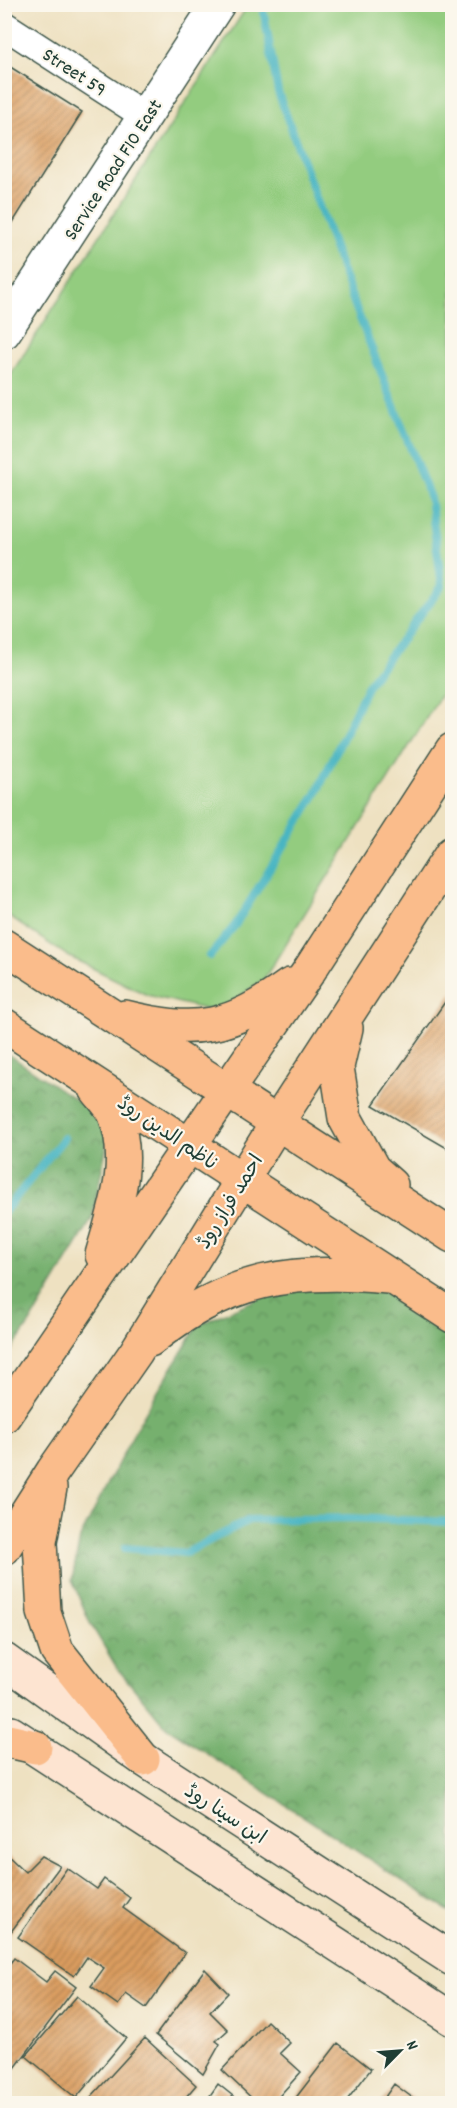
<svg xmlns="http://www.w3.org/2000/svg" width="457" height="2108" font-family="Dekko,'Playpen Sans Arabic',sans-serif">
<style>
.green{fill:#93cc7f;stroke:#59845a;stroke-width:1.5}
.forest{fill:url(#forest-crowns);stroke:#4a7651;stroke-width:1.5}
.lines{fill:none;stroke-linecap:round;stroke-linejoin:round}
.stream{stroke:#48b5c2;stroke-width:8}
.building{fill:url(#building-hatch)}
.minor-casing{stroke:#3e5649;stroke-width:30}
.tertiary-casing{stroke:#3e5649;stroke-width:36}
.secondary-casing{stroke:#3e5649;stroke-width:36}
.primary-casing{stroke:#3e5649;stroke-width:36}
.minor{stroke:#fff;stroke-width:27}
.tertiary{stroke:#fff;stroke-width:33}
.secondary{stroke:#fde4d1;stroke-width:33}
.primary{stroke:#fabc8b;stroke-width:33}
.labels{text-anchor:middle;stroke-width:4.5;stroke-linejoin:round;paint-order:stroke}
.street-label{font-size:20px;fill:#1f3d34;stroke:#fbf7ec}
</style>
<defs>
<pattern id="forest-crowns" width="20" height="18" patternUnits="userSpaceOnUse" patternTransform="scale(1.5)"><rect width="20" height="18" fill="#76b06e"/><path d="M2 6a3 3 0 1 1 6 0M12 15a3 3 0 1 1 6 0" fill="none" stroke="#60905b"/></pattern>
<pattern id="building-hatch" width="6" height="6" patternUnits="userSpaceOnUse" patternTransform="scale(1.5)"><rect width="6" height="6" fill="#da9c5e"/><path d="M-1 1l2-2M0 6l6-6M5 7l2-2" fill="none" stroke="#b0804e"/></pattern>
</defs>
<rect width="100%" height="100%" fill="#fbf7ec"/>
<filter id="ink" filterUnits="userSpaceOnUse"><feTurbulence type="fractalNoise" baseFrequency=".0167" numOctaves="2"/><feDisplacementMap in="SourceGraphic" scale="12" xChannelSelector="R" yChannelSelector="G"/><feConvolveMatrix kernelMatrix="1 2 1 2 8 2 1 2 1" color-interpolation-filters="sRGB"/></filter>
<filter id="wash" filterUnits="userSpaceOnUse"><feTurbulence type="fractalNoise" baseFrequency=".008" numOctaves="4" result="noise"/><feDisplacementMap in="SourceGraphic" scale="24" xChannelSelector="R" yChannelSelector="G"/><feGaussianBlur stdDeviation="1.35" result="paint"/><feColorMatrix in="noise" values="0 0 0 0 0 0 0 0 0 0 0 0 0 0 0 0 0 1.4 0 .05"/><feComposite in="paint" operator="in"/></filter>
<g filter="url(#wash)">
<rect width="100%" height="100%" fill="#eee1c1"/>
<!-- green -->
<path class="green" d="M248,5h204v672l-188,302 -47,33 -70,-17 -79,-39 -63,-42 -1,-529z"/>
<!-- forest -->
<path class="forest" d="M5,1052l100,68 2,24 -15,75 -62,104 -25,36z
M291,1284l85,2 76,49v578l-286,-186 -49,-59 -27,-45 -18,-43 8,-42 60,-117 58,-96z"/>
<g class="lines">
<!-- stream -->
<path class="stream" d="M210,956l26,-32 80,-130 53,-111 73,-97 -12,-88 -76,-195 -76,-211 -14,-78
M4,1212l60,-74
M125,1548l61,5 63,-33 99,-2 104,4"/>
</g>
<g id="blocks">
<!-- building -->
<path class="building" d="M4,63l78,49 -75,120 -3,-2z
M452,992v159l-79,-46z
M4,1852l21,20 16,-16 19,10 -56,75z
M67,1868l30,21 7,-10 26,19 -7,10 62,45 -39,55 -20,-14 -8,11 -27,-19 13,-18 -17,-11 -13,19 -56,-39z
M14,1958l32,24 9,-11 21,16 -61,81 -11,-8v-89z
M205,1969l23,24 -18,19 18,18 -12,11 4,3 -17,30 -47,-39z
M77,1996l49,42 -50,60 -50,-42z
M267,2021l23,22 -10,10 21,19 -29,32h-14l-36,-34z
M145,2038l51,47 -16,19h-82l-7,-7z
M338,2043l33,26 -27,35h-53z
M218,2084l25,20h-39z
M394,2084l27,20h-41z"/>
</g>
</g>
<g filter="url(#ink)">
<use href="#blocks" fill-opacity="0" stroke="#3e5649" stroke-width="1.5"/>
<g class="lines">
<!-- minor casing -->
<g class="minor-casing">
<path id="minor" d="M4,25l142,92"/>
</g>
<!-- tertiary casing -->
<g class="tertiary-casing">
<path id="tertiary" d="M4,332l214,-328"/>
</g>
<!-- secondary casing -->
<g class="secondary-casing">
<path id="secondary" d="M4,1660l139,99 309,200
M11,1733l441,286"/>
</g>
<!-- primary casing -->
<g class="primary-casing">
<path id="primary" d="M4,946l448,290
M125,1017c73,18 105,11 165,-32
M4,1025l448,291
M346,1028l-9,39 8,51 28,51 18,16
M96,1089c6,8 15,17 19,26 18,47 0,94 -13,140
M150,1340c77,-62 142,-72 238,-63
M4,1416l305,-445 143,-221
M50,1488l-10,54 4,70 13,39 86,108
M4,1548l49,-77 83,-119 141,-229 175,-270
M4,1740l31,7"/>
</g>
<!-- minor -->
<use href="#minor" class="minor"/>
<!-- tertiary -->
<use href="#tertiary" class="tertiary"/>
<!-- secondary -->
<use href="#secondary" class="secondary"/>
<!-- primary -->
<use href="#primary" class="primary"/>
</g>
</g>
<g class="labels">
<!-- street labels -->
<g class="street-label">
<text transform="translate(75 71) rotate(33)" y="7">Street 59</text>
<text transform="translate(112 169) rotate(-57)" y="7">Service Road F10 East</text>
<text transform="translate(168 1132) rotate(34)" y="7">ناظم الدین روڈ</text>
<text transform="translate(229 1201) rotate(-58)" y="7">احمد فراز روڈ</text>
<text transform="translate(226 1813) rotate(33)" y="7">ابن سینا روڈ</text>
</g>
</g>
<!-- margin -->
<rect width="457" height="2108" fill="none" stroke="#fbf7ec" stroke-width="24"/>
<!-- north arrow -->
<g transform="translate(400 2051) rotate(65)" stroke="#fbf7ec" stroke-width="4.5" paint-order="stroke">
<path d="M0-4.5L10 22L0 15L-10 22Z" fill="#1f3d34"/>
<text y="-9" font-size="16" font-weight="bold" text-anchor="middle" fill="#1f3d34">N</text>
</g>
</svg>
